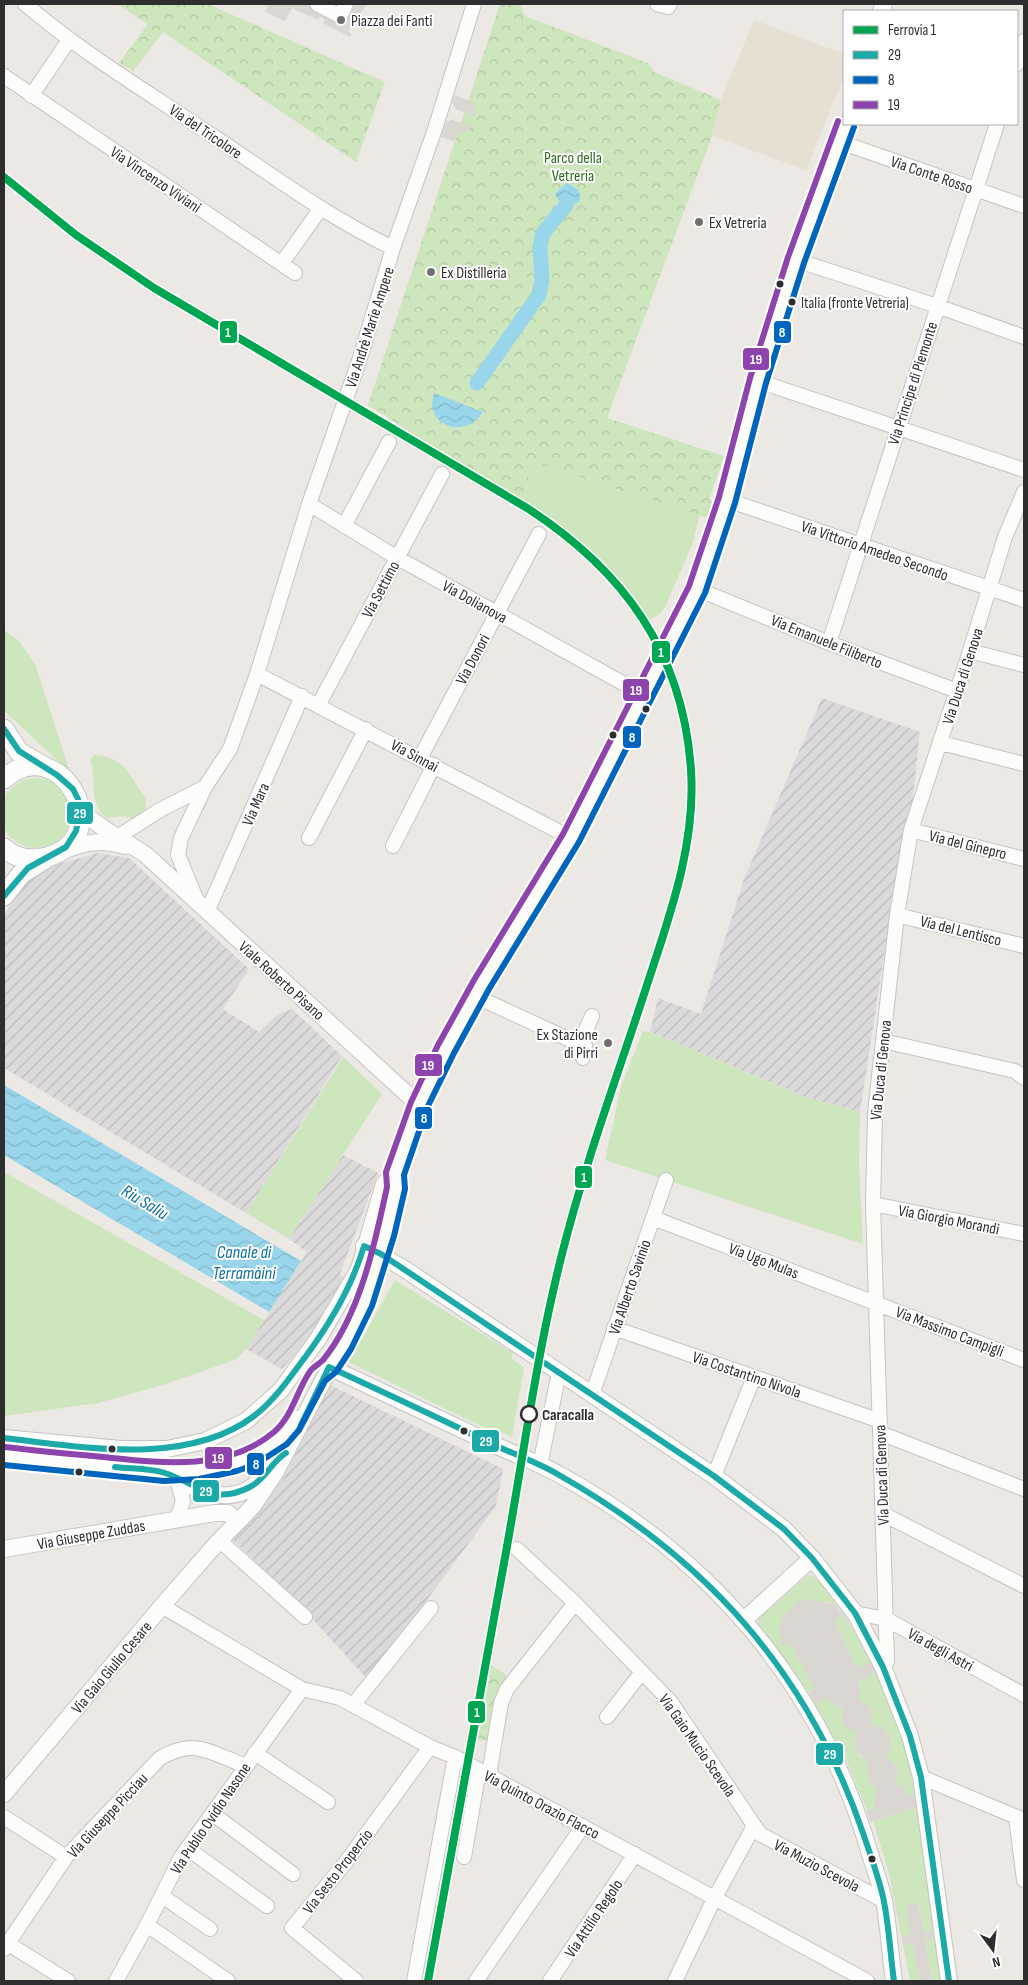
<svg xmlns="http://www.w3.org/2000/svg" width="1028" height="1985" font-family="'Sofia Sans Condensed',sans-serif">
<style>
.industrial{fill:url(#industrial-furrows)}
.education{fill:#e6e0d3}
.grass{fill:#cee6be}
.park{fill:url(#park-crowns)}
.plaza{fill:#dad6d2}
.water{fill:url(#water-waves)}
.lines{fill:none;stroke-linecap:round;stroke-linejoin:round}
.canal{stroke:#99d6ec;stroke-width:15}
.minor-casing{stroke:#c5c4c5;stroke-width:16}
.tertiary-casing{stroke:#c5c4c5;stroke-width:18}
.secondary-casing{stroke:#c5c4c5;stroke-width:21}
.minor{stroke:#fcfcfb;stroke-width:14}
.tertiary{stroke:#fcfcfb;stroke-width:16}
.secondary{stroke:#fcfcfb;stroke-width:19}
.bus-1-casing{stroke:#fff;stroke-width:10}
.bus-2-casing{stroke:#fff;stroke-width:10}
.bus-3-casing{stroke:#fff;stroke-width:10}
.bus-1{stroke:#1baaa8;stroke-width:6}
.bus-2{stroke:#0065bd;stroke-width:6}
.bus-3{stroke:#8e44ad;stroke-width:6}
.rail-1-casing{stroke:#fff;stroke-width:11}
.rail-1{stroke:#00a651;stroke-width:8}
.poi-dot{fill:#706f6e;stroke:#fff;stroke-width:2}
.bus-dot{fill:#2e2e2e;stroke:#fff;stroke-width:2}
.stop-dot{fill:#fff;stroke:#2e2e2e;stroke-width:2.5}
.labels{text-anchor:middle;stroke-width:4;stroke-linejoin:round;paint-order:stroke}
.bus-label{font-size:15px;fill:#2e2e2e;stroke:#fff;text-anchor:start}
.poi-label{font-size:16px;fill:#2e2e2e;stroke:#fff;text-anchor:start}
.street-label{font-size:16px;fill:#2e2e2e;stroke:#fff}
.park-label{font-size:16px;fill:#2c6e1b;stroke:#fff}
.stop-label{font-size:16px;font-weight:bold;fill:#2e2e2e;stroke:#fff;text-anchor:start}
.water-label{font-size:18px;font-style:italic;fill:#0d6fa3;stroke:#fff}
.line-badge{stroke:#fff;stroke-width:2}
.badge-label{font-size:14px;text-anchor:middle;font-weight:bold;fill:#fff}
</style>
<defs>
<pattern id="industrial-furrows" width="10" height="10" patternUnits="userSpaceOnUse" patternTransform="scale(1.25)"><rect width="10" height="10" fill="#dcd9db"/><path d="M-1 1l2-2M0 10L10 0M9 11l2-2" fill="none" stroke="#bdbbbc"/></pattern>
<pattern id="park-crowns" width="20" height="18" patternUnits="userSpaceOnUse" patternTransform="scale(1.25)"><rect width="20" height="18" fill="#cee6be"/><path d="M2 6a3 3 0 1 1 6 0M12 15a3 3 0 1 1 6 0" fill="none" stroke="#b1c6a4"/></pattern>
<pattern id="water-waves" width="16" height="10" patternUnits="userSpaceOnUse" patternTransform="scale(1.25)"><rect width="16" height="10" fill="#99d6ec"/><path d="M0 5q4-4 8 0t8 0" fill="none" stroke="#84b8cb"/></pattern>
</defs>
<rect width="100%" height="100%" fill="#ece8e4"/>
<!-- industrial -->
<path class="industrial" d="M822,698l98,34 -17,158h-9l-34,222 -52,-14 -158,-66 8,-34 43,16 43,-135z
M97,853l32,5 120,111 -26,40 36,23 19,-18 14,-5 50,47 -96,157 -242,-145v-154l23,-33 25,-15z
M343,1155l35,18 -38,101 4,4 -38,68 -3,-1 -21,24 -36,-20 61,-97 -18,-13z
M330,1385l173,84 -7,37 -128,174 -84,-92 -53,-50 51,-57z"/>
<!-- education -->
<path class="education" d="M754,20l90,34v22l-38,94 -94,-34 9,-36z"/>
<!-- grass -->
<path class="grass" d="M532,462l168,53 -8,30 -27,62 -4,6 -13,8c-32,-54 -72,-87 -125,-119z
M4,630l15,11 16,23 35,108 -66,-61z
M94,755c31,1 36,22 52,44l-1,14 -11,8 -8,-5 -20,2c-19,-18 -8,-36 -16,-58z
M1 813a35 35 0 1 1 70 0a35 35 0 1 1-70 0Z
M643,1031l7,1 158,66 52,14 -1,53 4,79 -258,-84 16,-73z
M343,1057l39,37 -93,145 -43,-26z
M4,1172l260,148 -18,29 -9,10 -71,25 -68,19 -94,13z
M395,1280l118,73 -2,5 13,9 -12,70 -14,-7 -1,4 -148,-72z
M808,1575c13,2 24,25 32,35l-14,-9 -35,42 24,46 -6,3 -51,-69v-4z
M844,1614l27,47 -14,8 -23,-50z
M876,1672l21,48 22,73 -10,4 -3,-5 -11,-7 3,-16 -12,-14 2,-4 -3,-21 -13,-5 -15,-27 3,-12 -2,-5z
M828,1697l8,9 6,1 15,27 -2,5 4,16 8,5 1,19 11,12 -4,7v10l-8,3 -21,-51 -31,-56z
M919,1807l17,123 -12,2 -6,-29 -7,31 -10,2 -12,-63 -16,-52z
M938,1938l5,43h-11l-7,-41z
M912,1942l8,39h-10l-7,-37z"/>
<!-- park -->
<path class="park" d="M117,4h91l177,78 -29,80 -193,-130 -30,39 -14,-8 29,-39z
M500,4h20l5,12 123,47 6,9 67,28 -9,36 -105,282 117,38 -15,44 9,3 -4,17 -182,-58 -9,40 -40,-23 -115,-74z
M491,1665l18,12 -19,64 -12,-1z"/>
<!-- plaza -->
<path class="plaza" d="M269,4h97l-12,23 -3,-1 -3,5 4,3 -2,3 -27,-14 2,-3 -5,-3 -2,3 -26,-12 -7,13 -20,-9z
M455,95l17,7 3,5 -1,9 -18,-7 -4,-7z
M452,120l19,6 -3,5 -10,2 -4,8 -13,-4 5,-15z
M808,1599l25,5 11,10 -10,6 23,48 14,-7 5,11 -18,9 3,10 -4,8 14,9 1,17 10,2 8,10v11l-4,7 12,14 -3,16 9,3 5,8 10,-3 2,13 -51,16 -3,-11 7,-3 1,-10 3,-7 -10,-12 -1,-19 -11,-9 -1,-9 2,-8 -15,-10v-17l-10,-3 -4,-7 -13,7 -6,-12 6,-3 -24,-46 -9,4 -2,-7 -1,-14 5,-11 14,-13z
M918,1903l6,29 12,-2 2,8 -13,2 7,41h-12l-8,-38 -9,1 -2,-8 10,-2 -5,-28z"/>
<!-- water -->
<path class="water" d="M566,183c10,4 15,7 14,18 -11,7 -19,5 -25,-7z
M434,393l49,19c-18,29 -60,13 -49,-19z
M4,1085l297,176 -32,51 -265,-157z"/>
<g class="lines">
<!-- canal -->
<path class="canal" d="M477,383l62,-88 3,-16 -2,-32 3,-14 23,-28"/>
<!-- minor casing -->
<g class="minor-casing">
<path id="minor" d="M25,4c56,48 121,87 182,128 61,40 120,85 186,116
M317,4l23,12 6,-12
M657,4l11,3 2,-3
M1017,64l7,-23
M4,76l291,197
M31,96l38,-56
M840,142l184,64
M796,260l141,46 87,31
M282,263l39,-55
M758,381l266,89
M727,500l297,100
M309,504l87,53 248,138
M344,526l45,-84
M697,589l132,54 128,48
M829,643l168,-519
M970,651l54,14
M257,674l314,164
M319,704l123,-230
M941,743l83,21
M420,758l119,-224
M911,830l113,29
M119,836l41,-26 45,-23
M309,838l57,-109
M393,846l41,-81
M197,901l-19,-46 3,-17 24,-51 25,-38 27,-75 52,-170 50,-143 34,-113 42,-119 39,-125
M207,912l95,-216
M897,915l127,31
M475,996l93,43h14l10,-23
M582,1039l3,7 -2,12
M883,1041l132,30 9,7
M873,1204l151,30
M653,1218l371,142
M614,1328l266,93
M592,1395l74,-215
M880,1433l144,56
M540,1465l19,-92
M714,1476l40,-99
M177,1479l6,22 -6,18
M883,1514l141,72
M219,1540l86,77
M517,1549l58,54 95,98 90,133 124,67
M162,1606l140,83 38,9 90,49 25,10 412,224
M855,1613l31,6 138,76
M883,1667l4,-6 -14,-457 2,-91 22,-198 14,-85 59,-179 35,-114 19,-45
M353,1705l78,-97
M607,1717l35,-45
M255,1753l73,49
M491,1776l-1,-8 11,-65 6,-14 68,-86
M921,1777l103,43
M213,1814l80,60
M4,1817l62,40
M1016,1817l8,63
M187,1848l80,58
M464,1857l15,-87
M162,1896l48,33
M147,1925l81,56
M7,1943l61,38
M4,1949l62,-92 93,-98c35,-22 52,-6 87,7
M116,1981l31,-56 34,-68 121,-168
M356,1981l-64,-53 54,-66 84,-115
M414,1981l41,-224
M476,1981l107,-155
M550,1981l85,-127
M675,1981l39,-82 40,-73"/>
</g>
<!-- tertiary casing -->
<g class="tertiary-casing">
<path id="tertiary" d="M881,11l3,-7
M80,810c19,18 44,30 66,45l273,250
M60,852c23,-9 41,-14 65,-6
M364,1246l39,22 311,208 70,53 28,29 43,55 28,54 27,69 11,41 28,204
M329,1367c55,26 111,52 166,78 21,10 44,18 65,30 152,83 262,212 310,379 5,16 11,32 14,47 5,27 6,54 10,80
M4,1438l116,11h47l38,-8 41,-20 35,-31 37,-51 41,-70 25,-85 11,-10
M4,1456l177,17 45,-9 34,-11 19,-13 16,-22
M167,1474c34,19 73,38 101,-4
M4,1549l211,-36h13l5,5 2,6
M744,1620l68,-62
M4,1794l158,-188 55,-63 36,-37 22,-33 88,-169 11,-27 22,-89 -1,-14 24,-69 27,-56 35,-64 90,-147 126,-249 30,-89 31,-119 38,-121 50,-136"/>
</g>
<!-- secondary casing -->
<g class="secondary-casing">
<path id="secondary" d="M4,729l15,23 28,16
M4,779c55,-50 116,57 43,78 -15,4 -31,2 -43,-9
M4,896l17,-22 24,-15"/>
</g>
<!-- minor -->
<use href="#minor" class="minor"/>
<!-- tertiary -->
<use href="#tertiary" class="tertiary"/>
<!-- secondary -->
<use href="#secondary" class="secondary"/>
<!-- bus-1 casing -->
<g class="bus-1-casing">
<path id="bus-1" d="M4,729l15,22 38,24 16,14 5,10 2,13 -4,19 -10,16 -38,21 -24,28
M301,1425l28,-58c54,25 108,50 161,76 23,11 47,19 69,32 148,84 249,197 304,358 7,21 15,42 20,64 6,27 7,56 11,84
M4,1438c78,9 183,29 250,-22 22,-17 36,-39 52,-60 25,-34 46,-69 58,-110l17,8 333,222 70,53 28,29 43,55 28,54 27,69 11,41 28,204
M115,1467c16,2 34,1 50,6 33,11 48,33 85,14 16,-8 21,-25 36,-34"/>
</g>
<!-- bus-2 casing -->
<g class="bus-2-casing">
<path id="bus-2" d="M4,1465l160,16 35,-2 38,-8 19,-7 31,-20 12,-14 26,-49 11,-9 15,-23 21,-43 22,-70 11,-47 -1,-14 23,-67 27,-55 35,-64 90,-147 126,-249 30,-90 31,-120 38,-120 50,-136"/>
</g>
<!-- bus-3 casing -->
<g class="bus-3-casing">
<path id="bus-3" d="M5,1447c33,4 65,7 98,10 57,6 124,15 171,-25 19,-16 23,-43 37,-62 4,-4 8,-6 12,-10 37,-45 52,-117 64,-173l-1,-15 25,-70 27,-57 36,-65 89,-146 126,-248 30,-89 31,-119 38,-121 50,-136"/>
</g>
<!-- bus-1 -->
<use href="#bus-1" class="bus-1"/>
<!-- bus-2 -->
<use href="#bus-2" class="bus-2"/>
<!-- bus-3 -->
<use href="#bus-3" class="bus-3"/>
<!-- rail-1 casing -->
<g class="rail-1-casing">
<path id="rail-1" d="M4,177l72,58 78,53 373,220c97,63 156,144 164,262 5,74 -21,145 -44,215 -29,89 -62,178 -85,269 -26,102 -39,206 -58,309 -25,140 -52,279 -76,418"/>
</g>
<!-- rail-1 -->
<use href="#rail-1" class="rail-1"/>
</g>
<!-- markers -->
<g class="poi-dot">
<circle cx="341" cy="20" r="5"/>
<circle cx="699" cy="222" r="5"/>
<circle cx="431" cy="272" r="5"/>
<circle cx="608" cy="1043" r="5"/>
</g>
<g class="bus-dot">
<circle cx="780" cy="284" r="4.5"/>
<circle cx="792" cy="302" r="4.5"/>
<circle cx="646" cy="709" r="4.5"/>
<circle cx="613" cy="735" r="4.5"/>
<circle cx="464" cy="1431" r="4.5"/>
<circle cx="112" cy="1449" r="4.5"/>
<circle cx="79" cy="1472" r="4.5"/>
<circle cx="872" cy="1859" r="4.5"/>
</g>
<circle class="stop-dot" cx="529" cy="1414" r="8"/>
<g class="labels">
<!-- bus labels -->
<g class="bus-label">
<text x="801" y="308">Italia (fronte Vetreria)</text>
</g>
<!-- poi labels -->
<g class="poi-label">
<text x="351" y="26">Piazza dei Fanti</text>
<text x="709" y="228">Ex Vetreria</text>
<text x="441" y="278">Ex Distilleria</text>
<text x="598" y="1040" text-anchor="end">Ex Stazione<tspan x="598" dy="18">di Pirri</tspan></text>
</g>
<!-- street labels -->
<g class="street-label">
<text transform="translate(206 131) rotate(34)" y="6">Via del Tricolore</text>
<text transform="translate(932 174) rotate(19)" y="6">Via Conte Rosso</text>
<text transform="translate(156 179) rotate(34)" y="6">Via Vincenzo Viviani</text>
<text transform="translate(369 327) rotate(-72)" y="6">Via Andrè Marie Ampere</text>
<text transform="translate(912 383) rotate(-72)" y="6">Via Principe di Piemonte</text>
<text transform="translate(875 550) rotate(19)" y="6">Via Vittorio Amedeo Secondo</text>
<text transform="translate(380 589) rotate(-62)" y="6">Via Settimo</text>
<text transform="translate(475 601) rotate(29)" y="6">Via Dolianova</text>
<text transform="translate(827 641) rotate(22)" y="6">Via Emanuele Filiberto</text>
<text transform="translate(472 659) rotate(-62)" y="6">Via Donori</text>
<text transform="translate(962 676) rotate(-72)" y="6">Via Duca di Genova</text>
<text transform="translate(415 755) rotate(28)" y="6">Via Sinnai</text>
<text transform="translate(255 804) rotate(-66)" y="6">Via Mara</text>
<text transform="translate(968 844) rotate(14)" y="6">Via del Ginepro</text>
<text transform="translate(961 930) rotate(14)" y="6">Via del Lentisco</text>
<text transform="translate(282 980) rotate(42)" y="6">Viale Roberto Pisano</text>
<text transform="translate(880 1070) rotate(-84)" y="6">Via Duca di Genova</text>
<text transform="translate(949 1219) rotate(11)" y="6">Via Giorgio Morandi</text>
<text transform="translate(764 1260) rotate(21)" y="6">Via Ugo Mulas</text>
<text transform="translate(629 1287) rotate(-71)" y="6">Via Alberto Savinio</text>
<text transform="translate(950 1331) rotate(21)" y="6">Via Massimo Campigli</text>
<text transform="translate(747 1374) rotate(19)" y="6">Via Costantino Nivola</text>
<text transform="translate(881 1475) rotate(-92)" y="6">Via Duca di Genova</text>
<text transform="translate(91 1534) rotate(-10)" y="6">Via Giuseppe Zuddas</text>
<text transform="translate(941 1649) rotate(29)" y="6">Via degli Astri</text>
<text transform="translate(111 1667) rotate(-50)" y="6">Via Gaio Giulio Cesare</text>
<text transform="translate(698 1745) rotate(55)" y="6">Via Gaio Mucio Scevola</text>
<text transform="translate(542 1804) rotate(28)" y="6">Via Quinto Orazio Flacco</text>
<text transform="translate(107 1815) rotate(-47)" y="6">Via Giuseppe Picciau</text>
<text transform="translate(210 1818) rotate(-56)" y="6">Via Publio Ovidio Nasone</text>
<text transform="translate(817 1865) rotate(28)" y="6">Via Muzio Scevola</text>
<text transform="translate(337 1871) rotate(-52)" y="6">Via Sesto Properzio</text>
<text transform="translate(593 1918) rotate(-56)" y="6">Via Attilio Regolo</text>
</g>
<!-- park labels -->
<g class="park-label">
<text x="573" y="163">Parco della<tspan x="573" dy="18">Vetreria</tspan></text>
</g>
<!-- stop labels -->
<g class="stop-label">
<text x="542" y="1420">Caracalla</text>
</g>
<!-- water labels -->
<g class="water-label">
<text transform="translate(145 1202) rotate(31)" y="6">Riu Saliu</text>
<text x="244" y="1258">Canale di<tspan x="244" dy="21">Terramàini</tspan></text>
</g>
</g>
<g class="line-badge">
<rect x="219" y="320" width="19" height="24" rx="5" fill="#00a651"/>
<rect x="773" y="320" width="19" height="24" rx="5" fill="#0065bd"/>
<rect x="742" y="347" width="28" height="24" rx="5" fill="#8e44ad"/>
<rect x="651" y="640" width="20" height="24" rx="5" fill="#00a651"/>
<rect x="622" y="678" width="28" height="24" rx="5" fill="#8e44ad"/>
<rect x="622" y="725" width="20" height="24" rx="5" fill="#0065bd"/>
<rect x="66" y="801" width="28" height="24" rx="5" fill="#1baaa8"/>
<rect x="414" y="1053" width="29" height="24" rx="5" fill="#8e44ad"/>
<rect x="414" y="1106" width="19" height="24" rx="5" fill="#0065bd"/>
<rect x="574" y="1165" width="19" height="24" rx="5" fill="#00a651"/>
<rect x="471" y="1429" width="29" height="24" rx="5" fill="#1baaa8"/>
<rect x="204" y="1446" width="29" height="24" rx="5" fill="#8e44ad"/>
<rect x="246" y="1452" width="19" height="24" rx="5" fill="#0065bd"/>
<rect x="192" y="1479" width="28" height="24" rx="5" fill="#1baaa8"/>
<rect x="467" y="1700" width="19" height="24" rx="5" fill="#00a651"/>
<rect x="815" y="1742" width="29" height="24" rx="5" fill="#1baaa8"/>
</g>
<g class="badge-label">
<text x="228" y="337">1</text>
<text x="782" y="337">8</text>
<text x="756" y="364">19</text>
<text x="661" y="657">1</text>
<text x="636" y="695">19</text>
<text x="632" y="742">8</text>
<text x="80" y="818">29</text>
<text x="428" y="1070">19</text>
<text x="424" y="1123">8</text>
<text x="584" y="1182">1</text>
<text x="486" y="1446">29</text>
<text x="218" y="1463">19</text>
<text x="256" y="1469">8</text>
<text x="206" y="1496">29</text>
<text x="477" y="1717">1</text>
<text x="830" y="1759">29</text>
</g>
<!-- border -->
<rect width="1028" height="1985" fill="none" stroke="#2e2e2e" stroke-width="10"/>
<!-- legend -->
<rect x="843" y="10" width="175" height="115" fill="#ffffff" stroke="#ababab"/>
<rect x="853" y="26" width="25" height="8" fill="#00a651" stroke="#ababab"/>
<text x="888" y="35" font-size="15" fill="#2e2e2e">Ferrovia 1</text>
<rect x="853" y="51" width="25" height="8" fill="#1baaa8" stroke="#ababab"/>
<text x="888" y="60" font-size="15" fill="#2e2e2e">29</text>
<rect x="853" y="76" width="25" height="8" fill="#0065bd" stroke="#ababab"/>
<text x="888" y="85" font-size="15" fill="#2e2e2e">8</text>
<rect x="853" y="101" width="25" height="8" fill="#8e44ad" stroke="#ababab"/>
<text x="888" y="110" font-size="15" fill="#2e2e2e">19</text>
<!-- north arrow -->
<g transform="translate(993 1950) rotate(165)" stroke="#ffffff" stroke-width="4" paint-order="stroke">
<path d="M0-4L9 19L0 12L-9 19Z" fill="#2e2e2e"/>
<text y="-8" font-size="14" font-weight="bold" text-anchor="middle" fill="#2e2e2e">N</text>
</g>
</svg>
